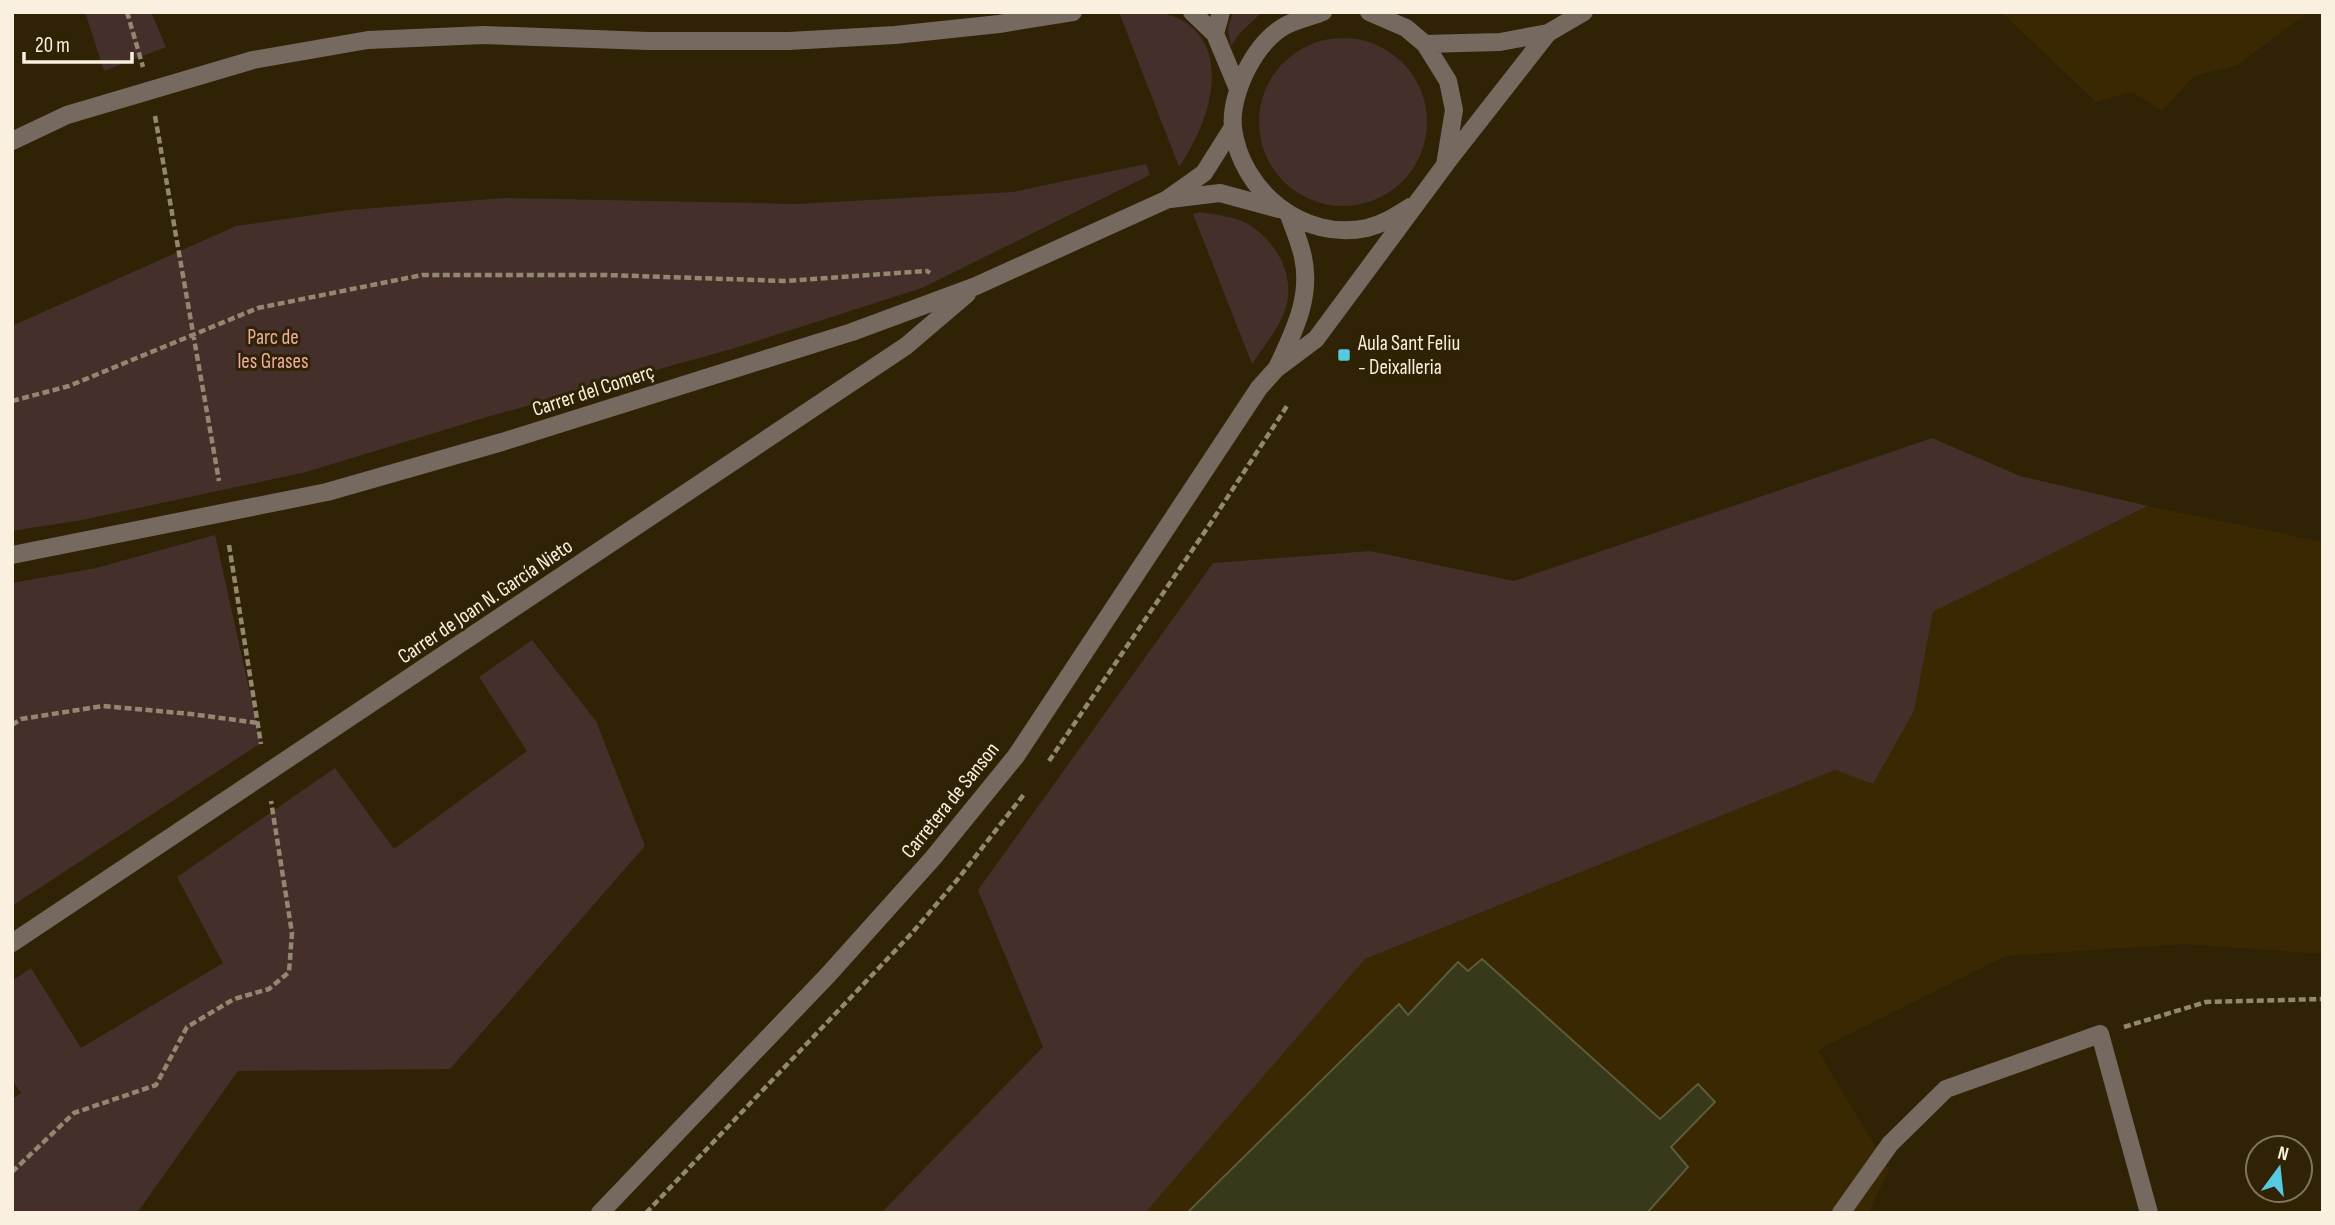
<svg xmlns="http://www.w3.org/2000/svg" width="2335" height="1225" font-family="'Sofia Sans Condensed',sans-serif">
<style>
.built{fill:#392801}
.green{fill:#452f2a}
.building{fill:#38381b;stroke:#5b5c3b;stroke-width:2}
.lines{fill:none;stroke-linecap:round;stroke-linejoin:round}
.path{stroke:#938770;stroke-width:4.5;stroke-dasharray:7 3.5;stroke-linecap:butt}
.minor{stroke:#766960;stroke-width:18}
.poi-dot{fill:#57c9e2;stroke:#302204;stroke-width:2.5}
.labels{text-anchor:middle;stroke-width:6;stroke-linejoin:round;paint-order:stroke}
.park-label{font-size:21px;fill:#ebada1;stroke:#302204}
.poi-label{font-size:21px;fill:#f9f0df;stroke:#302204;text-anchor:start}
.street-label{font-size:21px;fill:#f9f0df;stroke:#302204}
</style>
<rect width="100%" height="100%" fill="#302204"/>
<!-- built -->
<path class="built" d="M2001,12h307l-70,53 -44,11 -32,35 -30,-19 -36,10z
M2148,506l175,36v412l-139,-10 -178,12 -188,94 71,120 -21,43h-723l220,-254 470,-189 38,13 41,-72 19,-99z"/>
<!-- green -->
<path class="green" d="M85,12h66l15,35 -62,24z
M1119,12c19,0 42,-2 59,6 58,29 30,108 1,149z
M1233,12h29l-23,22 -8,12 -3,-17z
M1259 122a84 84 0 1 1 168 0a84 84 0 1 1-168 0Z
M1146,164l4,11 -228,113 -187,60 -248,69 -181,55 -224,48 -70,11v-205l224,-100 112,-16 156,-12 293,6 216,-12z
M1200,212c16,3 34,4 48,12 28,17 47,50 38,83 -6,21 -22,39 -34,57l-59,-150z
M1932,438l88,38 128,30 -215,106 -19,99 -41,73 -38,-14 -470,189 -220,254h-264l162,-166 -65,-157 235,-327 157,-12 144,30z
M215,535l46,208 -249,163v-323l84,-15z
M532,640l64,81 49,125 -195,223 -212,2 -101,142h-125v-114l9,-6 -9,-13v-99l19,-13 50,80 142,-85 -46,-86 158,-109 59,81 133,-98 -48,-74z"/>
<!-- building -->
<path class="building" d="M1482,959l178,160 38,-35 17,18 -44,45 17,20 -41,46h-460l212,-209 9,11 50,-53 10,9z"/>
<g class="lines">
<!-- path -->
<path class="path" d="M127,12l16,55
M155,116l64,365
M12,401l57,-15 189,-78 164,-33h185l178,6 142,-10 3,2
M229,545l32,199
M12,725l9,-6 82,-13 88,8 67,9
M1049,761l161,-237 77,-118
M2124,1027l82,-25 117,-3
M12,1172l62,-59 82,-28 31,-58 47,-28 35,-10 20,-17 3,-39 -21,-132
M646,1213l266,-280 45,-53 68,-87"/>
<!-- minor -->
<path class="minor" d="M1192,12l23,22 23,55
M1323,12c-12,5 -29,8 -40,15 -16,10 -29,28 -37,44 -8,17 -15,38 -13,57 8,63 70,114 134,100 16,-4 29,-12 43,-21
M1215,34l6,-22
M1425,44l75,-2 48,-9 36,-21
M12,141l55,-26 186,-55 115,-20 116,-5 164,6h141l106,-6 104,-11 74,-12
M1447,162l101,-129
M1170,199l50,-6 59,16
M1277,368c16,-35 35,-70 26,-111 -3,-14 -9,-28 -14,-42
M12,555l315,-63 175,-50 350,-110 124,-46 190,-86 38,-27 29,-46
M12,943l894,-597 61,-52
M600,1213l228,-238 105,-117 83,-102 243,-368 17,-19 40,-30 129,-174 9,-55 -6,-29 -23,-37 -19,-16 -37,-16
M1841,1213l49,-69 56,-55 154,-55 49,179"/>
</g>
<!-- markers -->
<rect class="poi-dot" x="1337" y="348" width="14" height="14" rx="3.5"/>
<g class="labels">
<!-- park labels -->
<g class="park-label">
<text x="273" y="344">Parc de<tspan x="273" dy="24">les Grases</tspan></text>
</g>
<!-- poi labels -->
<g class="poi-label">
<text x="1358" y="350">Aula Sant Feliu<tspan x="1358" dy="24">- Deixalleria</tspan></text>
</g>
<!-- street labels -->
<g class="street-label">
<text transform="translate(593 390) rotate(-18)" y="7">Carrer del Comerç</text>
<text transform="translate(485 601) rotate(-34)" y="7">Carrer de Joan N. García Nieto</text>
<text transform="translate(950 800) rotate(-51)" y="7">Carretera de Sanson</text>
</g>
</g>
<!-- border -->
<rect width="2335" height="1225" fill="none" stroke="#f9f0df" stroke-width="28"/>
<!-- north arrow -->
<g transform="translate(2279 1169) rotate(15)"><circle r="33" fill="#302204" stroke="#80745c" stroke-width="2"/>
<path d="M0-5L12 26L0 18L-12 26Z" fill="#57c9e2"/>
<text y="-10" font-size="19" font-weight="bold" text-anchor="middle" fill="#f9f0df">N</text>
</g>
<!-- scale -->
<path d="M24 52v10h108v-10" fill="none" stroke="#f9f0df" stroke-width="3.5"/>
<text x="35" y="52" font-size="21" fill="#f9f0df" stroke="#302204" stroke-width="5" paint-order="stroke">20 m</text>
</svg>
